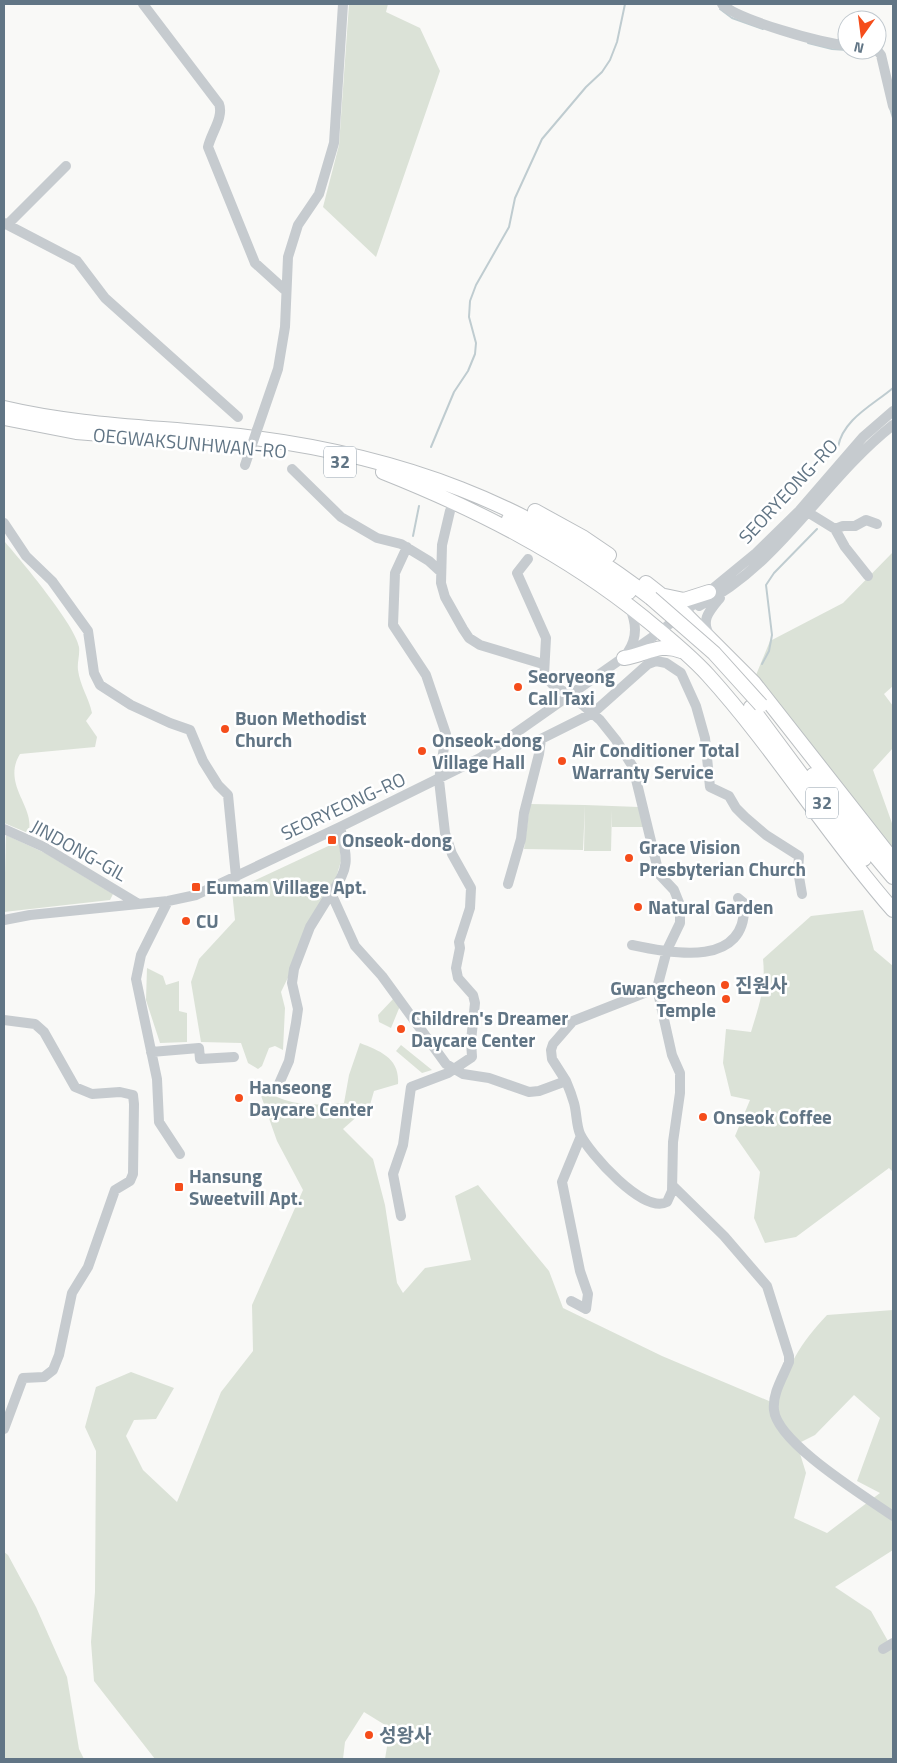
<svg xmlns="http://www.w3.org/2000/svg" width="897" height="1763" font-family="'Titillium Web','Noto Sans KR',sans-serif">
<style>
.green{fill:#dbe2d7;fill-rule:evenodd}
.lines{fill:none;stroke-linecap:round;stroke-linejoin:round}
.stream{stroke:#bfccd0;stroke-width:2}
.highway-casing{stroke:#bbbfc2;stroke-width:16}
.minor{stroke:#c6cbcf;stroke-width:10}
.highway{stroke:#fff;stroke-width:14}
.highway-bridge-casing{stroke:#bbbfc2;stroke-width:16;stroke-linecap:butt}
.minor-bridge{stroke:#c6cbcf;stroke-width:10}
.highway-bridge{stroke:#fff;stroke-width:14}
.poi-dot{fill:#f54d1b;stroke:#fff;stroke-width:2}
.labels{text-anchor:middle;stroke-width:5;stroke-linejoin:round;paint-order:stroke}
.shield{fill:#fff;stroke:#909eaa;stroke-width:1}
.shield-label{font-size:18px;font-weight:bold;fill:#617585}
.street-label{font-size:19px;fill:#617585;stroke:#fff}
.poi-label{font-size:19px;font-weight:bold;fill:#617585;stroke:#fff;text-anchor:start}
</style>
<rect width="100%" height="100%" fill="#f9f9f7"/>
<!-- green -->
<path class="green" d="M349,4h39l-2,8 34,16 20,43 -64,186 -53,-50 16,-62z
M4,541c16,18 72,85 75,106 1,8 -2,16 -1,23 2,16 11,28 14,43l-6,8 11,16 -2,10 -75,7c-19,31 17,54 8,79l-24,-10z
M893,552v134l-9,8 9,12v42l-20,22 20,56v29l-137,-180 14,-34 73,-38z
M530,804l55,1 -2,45 -59,-1z
M585,805l54,2 6,20h-33v-17l-1,41h-27z
M6,835l39,18 68,41 -3,6 -106,12z
M339,841l2,20 -5,17 -55,114 4,16 -2,42 -8,-4 -6,2 -7,18 -4,3 -10,-6 -7,-20 -40,-1 -10,-60 8,-23 36,-39 -3,-29z
M863,910l11,40 19,16v206l-4,-4 -93,69 -31,6 -11,-25 6,-46 -25,-36 15,-36 -19,-4 -8,-33 3,-34 25,3c8,-27 15,-44 12,-73l48,-43z
M147,968l16,8 3,9 13,-4v30l8,2v29l-27,1 -14,-43z
M394,998l6,8 -9,22 -12,-6 -1,-7z
M360,1043c20,8 40,15 38,41l-24,7 -4,14 -27,24 30,30 12,46 12,78 6,10 22,-25 46,-8 -16,-64 23,-11 71,86 14,37 99,48 114,48c12,-39 23,-59 51,-89l66,-5v240l-58,37 36,24 22,39v109h-508l5,-31 -26,-16 -19,30 -2,17h-188l-61,-78 -3,-39 4,-50 1,-141 -11,-24 11,-40 35,-15 43,16 -18,31 -22,1 -8,16 17,34 34,32 44,-110 32,-41 -1,-46 51,-115 -26,-49 -18,-51c11,2 16,7 26,10 18,6 40,5 59,3l5,-28zM854,1395l26,23 -23,63 23,12 -53,40 -33,-15 12,-45 -9,-29 18,-9z
M401,1045l31,25 -10,3 -26,-22z
M4,1552l4,3 28,52 31,70 12,72 5,10h-80z"/>
<g class="lines">
<!-- stream -->
<path class="stream" d="M720,9l12,9 31,11
M808,43l24,6 15,1
M890,108l3,10
M431,447l23,-55 14,-21 7,-17 1,-11 -7,-26 1,-16 6,-16 33,-58 6,-29 27,-59 44,-52 16,-15 8,-12 7,-18 8,-38
M838,447c5,-28 35,-42 55,-59
M413,536l6,-30
M762,664l7,-13 3,-16 -6,-50 8,-12 43,-44"/>
<!-- highway casing -->
<g class="highway-casing">
<path id="highway" d="M4,408c80,19 162,19 243,29 153,19 282,66 404,161
M4,418l72,14 113,9
M383,472c93,37 182,82 260,145 22,18 46,37 65,58 67,74 119,160 185,235
M535,511l49,27 25,17
M509,519l73,40 47,33
M646,583l38,30 70,70 139,177
M665,596l19,4 25,-8
M624,658c21,-3 36,-16 57,-7
M751,707l113,152
M813,775l64,83 16,19"/>
</g>
<!-- minor -->
<path class="minor" d="M143,4l76,100c5,13 -8,29 -11,43l47,116 31,28
M722,4c14,15 103,41 125,41
M877,50l4,5 12,51
M4,223l73,38 28,37 133,119
M7,225l59,-59
M257,430l21,-61 7,-42 3,-70 10,-32 21,-31 15,-51 9,-139
M292,469l49,48 36,21 24,6 28,17 12,11
M450,511l-8,34 -1,38 4,14 18,32 6,9 11,7 63,19
M809,513l26,16 10,18 23,29
M4,523l22,33 26,25 36,50 6,42 6,12 31,20 39,18 20,7 13,31 15,24 10,10 8,82
M835,529l8,-3h12l11,-6 11,4
M699,606c83,-43 123,-125 194,-181
M711,637c-12,-16 -1,-27 9,-39
M628,652c10,-16 8,-29 2,-44
M340,827c7,30 11,41 -9,66l24,53 27,30 64,88 17,10 26,4 40,14 10,-1 27,-10 -14,-22 -1,-9 2,-6 20,-23 84,-33 10,-38 13,-27v-18l-6,-15 -15,-16 -26,-107 -17,-27 -16,-20 -24,-21 -23,-14 -9,-10 2,-37 -29,-65 11,-14
M4,829l40,18 93,56
M508,884l13,-45 3,-26 15,-59 2,-15 52,-26 55,-49 8,-3 10,2 15,10 15,33 9,32 5,49 19,9 7,12 9,9 21,18 33,21 -1,15 4,23
M168,901l-27,54 -5,24 21,100 2,43 21,32
M4,920l26,-5 138,-14 28,-6 144,-68 140,-69 181,-127 95,-78 43,-42 64,-74 30,-26
M632,945c41,9 116,23 112,-42l-6,-5
M4,1020l31,4 9,8 31,55 17,7 28,-2 13,3 1,9 -1,70 -3,7 -15,9 -27,77 -16,26 -13,62 -6,15 -9,7 -21,1 -19,51
M151,1052l48,-4 1,11 34,-2
M566,1081c3,7 6,15 8,22 3,11 2,21 6,31 9,19 64,81 87,68l5,-11 1,-49 7,-49v-20l-8,-18 -15,-67
M278,1086l11,-25 7,-38 2,-14 -6,-26 2,-14 16,-42 21,-34
M672,1185l52,51 43,50 22,70v6c-6,15 -17,32 -15,48 3,33 92,87 119,106
M401,1216l-8,-42 10,-29 8,-58 37,-14 24,-16 -1,-16 4,-38 -2,-8 -15,-17 -2,-10 4,-20 -1,-6 11,-34 1,-20 -19,-34 -7,-21 -6,-53 7,-46 -20,-59 -33,-50 2,-52 12,-26
M571,1301l15,8 2,-15 -8,-23 -18,-89 19,-46
M883,1649l10,-6"/>
<!-- highway -->
<use href="#highway" class="highway"/>
<!-- highway-bridge casing -->
<g class="highway-bridge-casing">
<path id="highway-bridge" d="M651,598l63,55 47,52"/>
</g>
<!-- minor-bridge -->
<path class="minor-bridge" d="M245,465l12,-35"/>
<!-- highway-bridge -->
<use href="#highway-bridge" class="highway-bridge"/>
</g>
<!-- markers -->
<g class="poi-dot">
<circle cx="518" cy="687" r="5"/>
<circle cx="225" cy="729" r="5"/>
<circle cx="422" cy="751" r="5"/>
<circle cx="562" cy="761" r="5"/>
<rect x="327" y="835" width="10" height="10" rx="2.5"/>
<circle cx="629" cy="858" r="5"/>
<rect x="191" y="882" width="10" height="10" rx="2.5"/>
<circle cx="638" cy="907" r="5"/>
<circle cx="186" cy="921" r="5"/>
<circle cx="725" cy="985" r="5"/>
<circle cx="726" cy="999" r="5"/>
<circle cx="401" cy="1029" r="5"/>
<circle cx="239" cy="1098" r="5"/>
<circle cx="703" cy="1117" r="5"/>
<rect x="174" y="1182" width="10" height="10" rx="2.5"/>
<circle cx="369" cy="1735" r="5"/>
</g>
<g class="labels">
<!-- shield labels -->
<g class="shield">
<rect x="324" y="446.5" width="32" height="31" rx="4"/>
<rect x="806" y="787.5" width="32" height="31" rx="4"/>
</g>
<g class="shield-label">
<text x="340" y="468">32</text>
<text x="822" y="809">32</text>
</g>
<!-- street labels -->
<g class="street-label">
<text transform="translate(190 443) rotate(5)" y="7">OEGWAKSUNHWAN-RO</text>
<text transform="translate(788 491) rotate(-47)" y="7">SEORYEONG-RO</text>
<text transform="translate(343 806) rotate(-25)" y="7">SEORYEONG-RO</text>
<text transform="translate(79 850) rotate(29)" y="7">JINDONG-GIL</text>
</g>
<!-- poi labels -->
<g class="poi-label">
<text x="528" y="683">Seoryeong<tspan x="528" dy="22">Call Taxi</tspan></text>
<text x="235" y="725">Buon Methodist<tspan x="235" dy="22">Church</tspan></text>
<text x="432" y="747">Onseok-dong<tspan x="432" dy="22">Village Hall</tspan></text>
<text x="572" y="757">Air Conditioner Total<tspan x="572" dy="22">Warranty Service</tspan></text>
<text x="342" y="847">Onseok-dong</text>
<text x="639" y="854">Grace Vision<tspan x="639" dy="22">Presbyterian Church</tspan></text>
<text x="206" y="894">Eumam Village Apt.</text>
<text x="648" y="914">Natural Garden</text>
<text x="196" y="928">CU</text>
<text x="735" y="992">진원사</text>
<text x="716" y="995" text-anchor="end">Gwangcheon<tspan x="716" dy="22">Temple</tspan></text>
<text x="411" y="1025">Children's Dreamer<tspan x="411" dy="22">Daycare Center</tspan></text>
<text x="249" y="1094">Hanseong<tspan x="249" dy="22">Daycare Center</tspan></text>
<text x="713" y="1124">Onseok Coffee</text>
<text x="189" y="1183">Hansung<tspan x="189" dy="22">Sweetvill Apt.</tspan></text>
<text x="379" y="1742">성왕사</text>
</g>
</g>
<!-- border -->
<rect width="897" height="1763" fill="none" stroke="#617585" stroke-width="10"/>
<!-- north arrow -->
<g transform="translate(862 35) rotate(194)"><circle r="24" fill="#ffffff" stroke="#c0c8ce"/>
<path d="M0-4L9 19L0 12L-9 19Z" fill="#f54d1b"/>
<text y="-8" font-size="14" font-weight="bold" text-anchor="middle" fill="#617585">N</text>
</g>
</svg>
